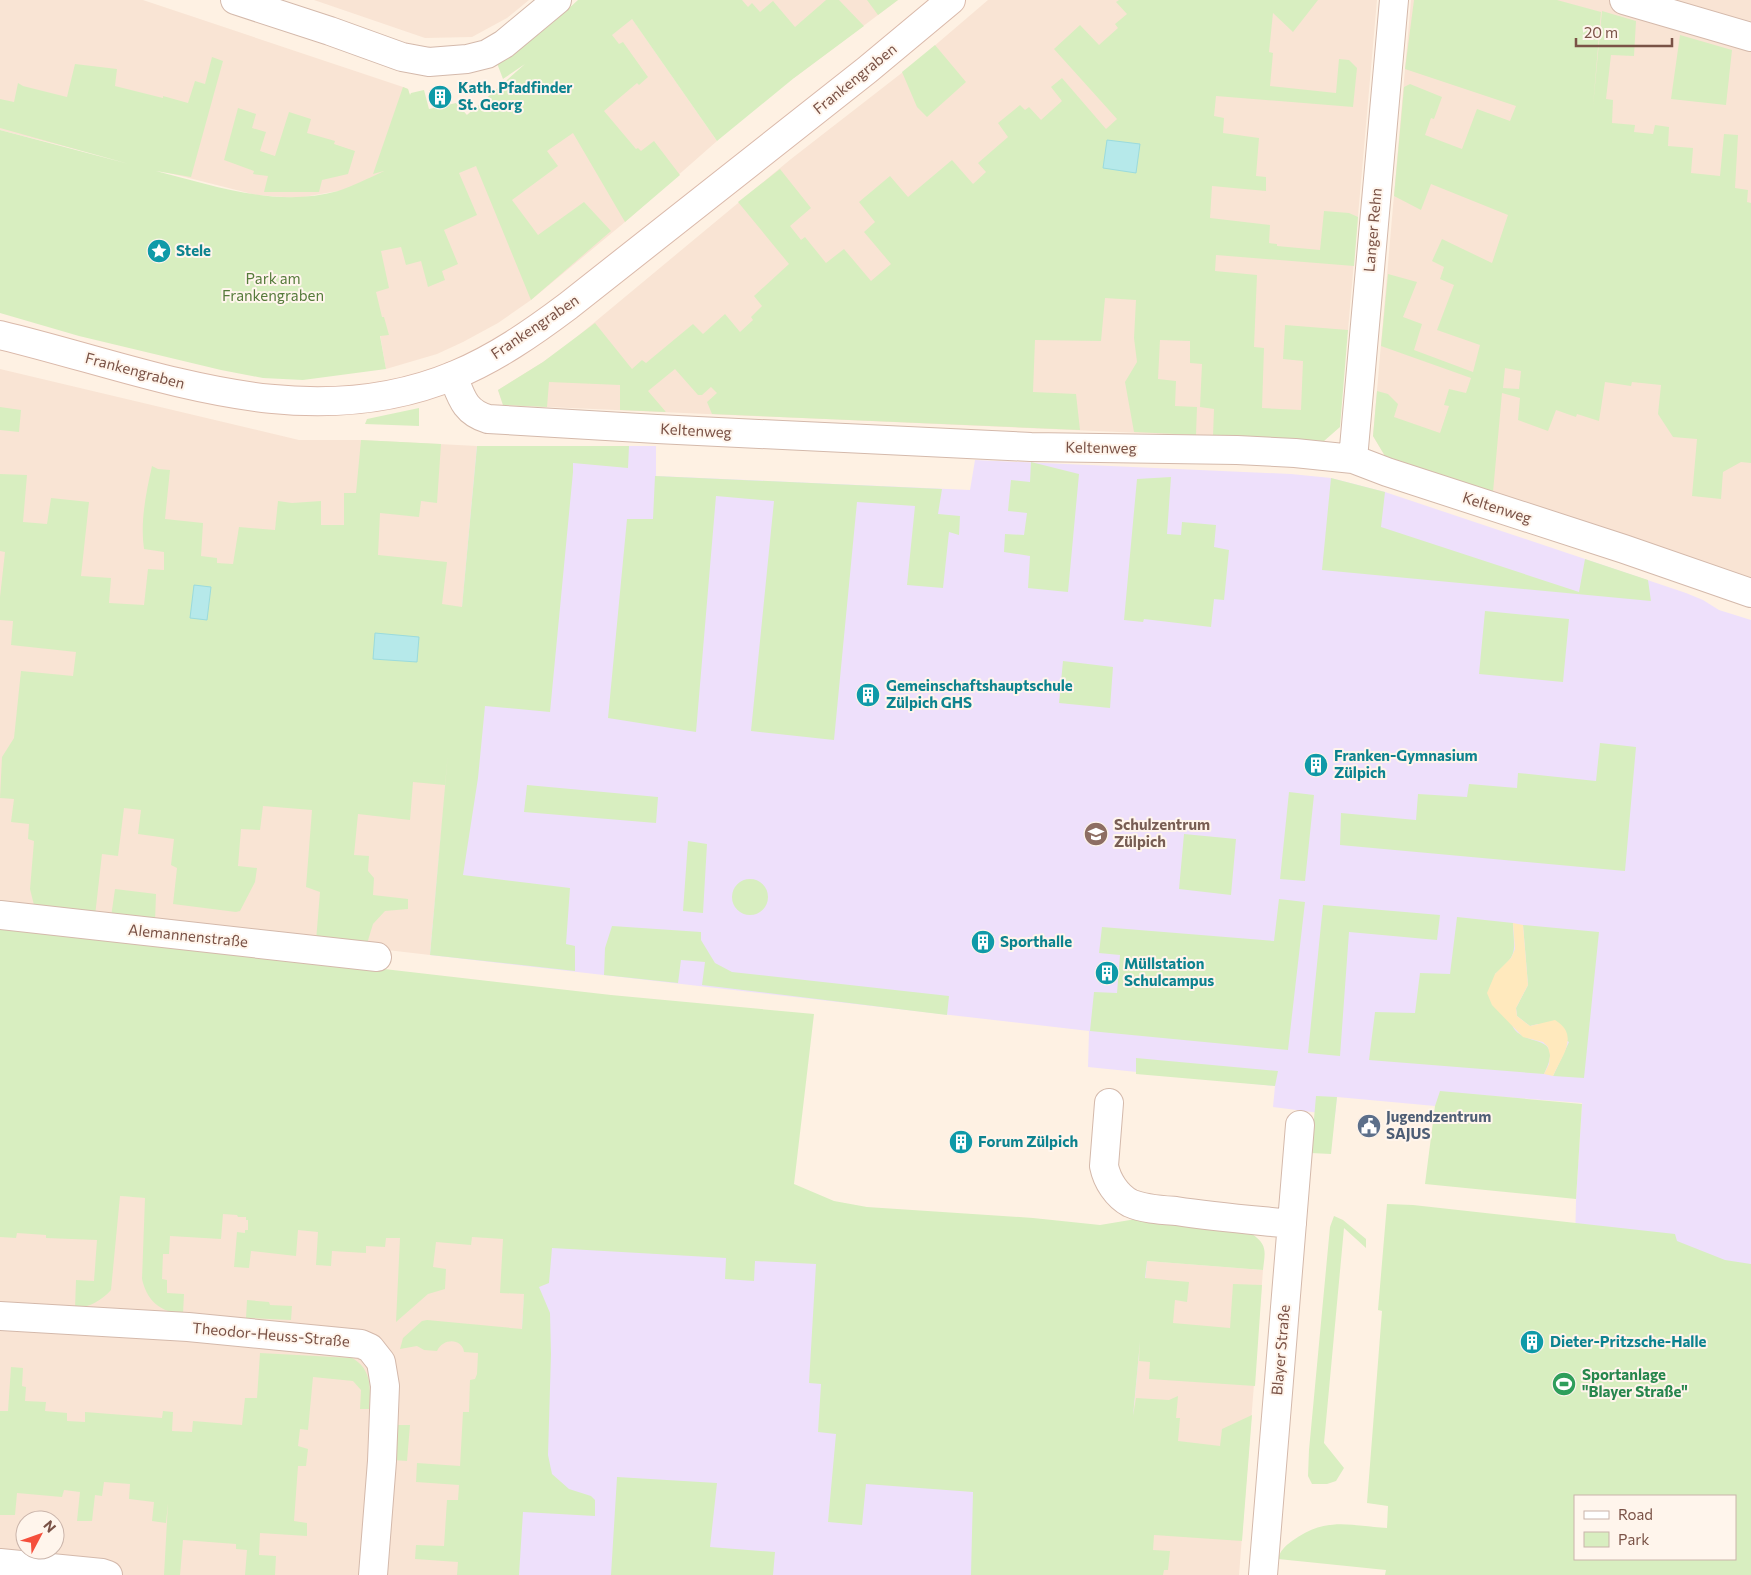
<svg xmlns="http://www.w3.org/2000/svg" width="1751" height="1575" font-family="Commissioner,sans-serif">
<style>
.residential{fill:#f9e4d4;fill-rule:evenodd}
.education{fill:#eee0fb}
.green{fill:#d8eec0;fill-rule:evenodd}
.sand{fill:#ffe9bd}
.water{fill:#b6e9ea;stroke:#9bdbdd}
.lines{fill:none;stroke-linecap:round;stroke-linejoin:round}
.street-casing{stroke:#d4b9ab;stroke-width:30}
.secondary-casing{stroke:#dab9aa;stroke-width:30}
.street{stroke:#fff;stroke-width:28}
.secondary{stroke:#fff;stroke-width:28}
.labels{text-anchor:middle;stroke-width:4;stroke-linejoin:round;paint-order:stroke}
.street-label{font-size:15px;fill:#7a5246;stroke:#fff5ec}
.culture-label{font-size:15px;font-weight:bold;fill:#0d838f;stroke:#fff5ec;text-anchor:start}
.park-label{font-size:15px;fill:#557a3a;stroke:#fff5ec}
.education-label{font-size:15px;font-weight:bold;fill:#785e54;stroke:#fff5ec;text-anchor:start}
.service-label{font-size:15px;font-weight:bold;fill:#4e5e75;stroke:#fff5ec;text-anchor:start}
.leisure-label{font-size:15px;font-weight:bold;fill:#27864d;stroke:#fff5ec;text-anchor:start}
</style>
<rect width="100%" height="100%" fill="#fef1e3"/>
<!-- residential -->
<path class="residential" d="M0,0h143l260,87 5,2 16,61 66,-54 106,-96h23l98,141 -92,81 -94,78 -33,23 -35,19 -26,12 -51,15 -6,-34 -42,-144 -40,7 -42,-3 -256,-65z
M314,0h215l-22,18 -35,19 -47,1z
M730,0h168l-104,78z
M988,0h389l-29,330 -24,111 -821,-36 -5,-15 45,-28 29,-21 219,-182 121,-94z
M1411,0h340v581l-366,-125 -12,-20z
M0,369l299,71h62l116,6 -47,509 -430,-50z
M0,1186l120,10 409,25 -23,354h-506zM25,1520h30v30h-30z
M1147,1261l116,9 -24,305h-120z"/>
<!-- education -->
<path class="education" d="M477,446h179v30l314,14 5,-30 316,14 40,4 54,14 200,67 101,34 17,7 16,10 32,10v702l-176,-74 1,-49 6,-96 -141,-11 -6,14 -98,-9 -2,18 -62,-8 2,-21 -187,-19 1,-36 -659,-76z
M529,1221l618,40 -28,314h-613z"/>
<!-- green -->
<path class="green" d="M578,0h164l6,7 4,-4 8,9 13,-11 22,26 31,-27h13l25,26 -70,52 -77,63 -85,-122 -20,16 7,9 4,-2 25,35 -9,8 -2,-2 -33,28 32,38 2,-1 3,3 13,-10 26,34 -55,47 -52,-89 -26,18 11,15 -46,34 26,35 46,-33 27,29 -80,69 -55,-134 -17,7 18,42 -33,15 14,34 -16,7 3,9 -17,7 -7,-26 -15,4 -5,-18 -20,4 8,37 -13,4 6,25h2l5,18 -9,1 6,33 -83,11 -40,-2 -42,-8 -142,-34 -79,-23v-183l129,34 -129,-36v-29l14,3 4,-19 5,3 44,11 8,-33 42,5 -2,17 48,12v-2l25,7 7,-22 10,3 7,-27 11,4 -32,116 -35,-6c59,15 121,37 182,20 15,-5 31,-13 46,-20l-11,3 30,-87 5,2 2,6 1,-2 13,-3 5,19 27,-6 11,12 58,-51 -22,15 -8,-21c37,-14 54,-32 83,-58z
M867,0h31l-20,15z
M1119,0h199l-25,32 -20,-19 -4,39 4,1 -3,33 66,7 3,-34 10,1 8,8 -4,39 -137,-11 -2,20 10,2 -1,15 36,5 -3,38 10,1v14l-54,-5 -2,32 60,7 -1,18 8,1v2l43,4 4,-39 25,2 9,4 -4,49 -138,-11 -1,16 42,4 -3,72 10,1 -2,60 39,2 2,-49 -20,-2 2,-34 63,5 -8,97 -16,14 -111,-5 1,-27 -14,-2 2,-43 -12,-1v-22l-30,-1 -2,39 18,2 -1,25 22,1 -1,28 -62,-3 -9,-50 12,-20 -3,-24 2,-38 -31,-2 -4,43 -66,-1 -2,52 43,2 4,36 -368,-16 -5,-12 10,-9 -6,-6 -9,8h-4l-23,-26 -27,22 18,21 -46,-2v-25l-71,-3 -2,25 -44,-2 -5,-15 45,-28 52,-39 37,46 10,-9 4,3 47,-39 10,10 22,-20 15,18 13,-12 -2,-3 11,-11 -8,-10 35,-32 -51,-62 42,-33 31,39 -21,18 11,14 4,-3 21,26 18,-14 27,32 20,-17 -27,-32 11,-10 -16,-20 31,-26 18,21 44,-37 21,24 13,-12 -8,-9 30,-26 -10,-14 22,-18 5,5 4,-3 12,13 21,-19 -11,-14 11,-9 44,51 11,-10 -63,-70 26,-24 19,20 19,-17 -3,-4 12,-10 -11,-12z
M1414,0h143l44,12 -8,94 9,-95 34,10 -2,35 -23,-1 -5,44 7,1 -1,23 23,2 -1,7 19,2 2,-9 14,2 -1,19 25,2 -2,25 29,3 4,-42 14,1 -3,53 13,2 -1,12 4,1v260l-10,-1 -18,10 -2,27 -29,-3 5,-57 -24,-2 -15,-23 3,-29 -29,-3 -1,4 -26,-4 -6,39 -22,-7 -1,3 -20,-7 -8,21 -30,-11 2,-22 -18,-5 -9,99 -108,-36 -12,-20 4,-45 11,3 10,10 -4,13 46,16 9,-27 -5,-1 5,-16 17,4 5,-15 -90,-32 7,-72 29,8 -14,35 19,7 -8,26 59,22 7,-27 -43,-15 17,-45 -14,-6 4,-12 -12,-6 10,-22 50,24 16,-48 -77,-31 -10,26 -27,-14 10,-109 6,-3 32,13 -8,22 -3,-1 -6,17 37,14 15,-40 33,12 6,-15 -111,-37zM1505,368l16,3 -2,18 -16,-1z
M1680,35l52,15 -6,55 -55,-6z
M935,45l31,37 -39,35 -10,-10 -15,-35z
M238,108l18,6 -4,14 14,4 -6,19 15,5 14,-44 22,7 -4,14 28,8 -1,3 21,7 -7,23 -26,6 -3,12h-55l4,-16 -15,-2 1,-3 -30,-11z
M0,407l21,3 -2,22 -19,-2z
M419,408v18l-54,-2 2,-5z
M361,440l80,4 -4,59 -16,-2 -2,16 -39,-4 -2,42 69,7 -5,42 20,3 15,-161h152l-1,22 -55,-5v9l-23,240 -65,-6 -7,72 -15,97 107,13 -4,56 9,2v25l-145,-16 18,-202 -3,32 -32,-3 -3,38 -52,-6 -4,41 15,1 -1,15 6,7 -1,17 35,4v10l-23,2 -12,13 -7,23 -50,-6 4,-49 -14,-5 6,-77 -49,-4 -3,24 -19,-1 -3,37 19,2 -2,14 -15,29 -4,1 -63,-8 4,-36 -6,-3 3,-26 -36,-5 3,-24 -17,-2 -6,48 -16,-2 -7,62 -60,-7 -5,-20 4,-48 -6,-2 1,-15 -18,-2 3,-23 -14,-1 2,-41 12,-19 7,-67 52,5 3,-24 -65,-7 2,-24 -13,-1v-23l5,-45 -5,-1v-77l27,1 -4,47 24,2 4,-26 38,4 -8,74 30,2 -2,25 35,2 4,-36 16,1v-18l-20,-3c-4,-27 2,-56 8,-83l6,3 12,1 -5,49 38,4 -2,33 16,2v5l16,1 6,-37 36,3 3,-29 14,2 29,-2v24h23v-32h12z
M1031,462l48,12 -11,118 -40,-4 2,-32 -26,-4 1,-18 19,1 3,-22 -19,-2 3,-31 19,2z
M655,476l287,13 -4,25 22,2 -1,19 -10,-3 -6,56 -36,-3 8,-79 -58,-4 -23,238 -83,-9 23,-230 -58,-5 -20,236 -88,-14 19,-199h26z
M1171,477l-4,57 14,1 1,-13 34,3 -2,22 15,3 -5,50 -10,-1 -3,28 -67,-8 -1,3 -19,-2 13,-141z
M1331,478l54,14 -4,35 198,65 6,-33 63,21 3,21 -329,-31z
M1485,611l84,8 -6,63 -84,-8z
M1063,661l50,6 -3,41 -51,-5z
M1600,743l36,4 -11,124 -285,-26 1,-32 75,7 2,-26 49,3 2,-13 48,4 1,-15 78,8z
M527,785l131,12 -2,26 -132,-11z
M1289,792l25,3 -9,86 -25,-2z
M1184,834l52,5 -5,56 -52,-6z
M688,841l19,3 -4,69 -20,-2z
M732 897a18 18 0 1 1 36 0a18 18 0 1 1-36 0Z
M115,889l41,5 -1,28 -44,-5z
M1279,899l26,3 -17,148 -198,-19 4,-39 23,1 3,-38 -21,-2 3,-26 172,14z
M1323,905l117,10 -3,25 -88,-8 -9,124 -32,-3z
M1457,917l56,6c1,29 6,31 -18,51 4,11 14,49 20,56 15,17 49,4 29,44l-175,-14 6,-48 40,1 5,-40 30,1z
M0,925l611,70 203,19 -20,170 40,17 33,6 166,11 67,7 36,-6 116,15c16,11 13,18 11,36l-116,-9 -2,17 44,4 -2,20 -12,-2 -2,23 57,5 3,-44 29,1 -7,101 -106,-7 1,-17 -11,-1 1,-19 -7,74 3,-18 33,2 9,-4 -2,22h4l-2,23 42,5 2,-17 30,-14 -10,126 -88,-6 -1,15 17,1 -2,19h-4l-1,5h-192l2,-83 -107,-8 -4,41 -34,-3 8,-88 -18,-2 3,-48 -12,-1 7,-119 -61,-3 -1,20 -29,-2 1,-21 -174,-10 -3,35 -10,4 11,26 1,41 -3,101 4,19 17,15 22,7 4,4v16l-72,-4 -4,63h-62l1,-13 -43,-3 1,-14 28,1 3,-46h11l1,-15 -43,-3 1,-19 43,3 3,-54h6l1,-32 5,-1 2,-5 1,-21 -14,-1c-2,-14 -21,-14 -27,-1l-13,-1 -7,-4 -17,3 3,-11 19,-17 5,-1 95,9 2,-35 -24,-1 3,-54 -31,-2 -1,8 -35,-3 -3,25 13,2 -1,20 -17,5 -32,28 4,-84h-14l-1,9 -19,-1v7l-34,-2 -1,15 -15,-1 2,-33 -20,-2 -2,26 -45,-5 -2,17 -15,-1 3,-35 8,1v-3h3v-10h-2v-3h-8l-1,-2 -14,-1 -2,25 -51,-3 -1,18h-6l-1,25 5,1v13l17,1 -1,20c-23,-2 -36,-13 -41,-35l3,-81 -25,-2 -9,94c-9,10 -22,18 -36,18l1,-28 18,1 3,-41 -51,-2v-3l-29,-2 -1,5 -16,-1z
M1523,925l76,7 -15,146 -31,-2 16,-34 -31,-18 -8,2 -13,-10 -1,-8 12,-23z
M612,926l89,6v8l14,23 17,9 217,24 -2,19 -245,-30 3,-23 -24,-2 -3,23 -74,-8 1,-27z
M1136,1058l142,13 -3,15 -139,-12z
M1440,1091l142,13 -6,95 -151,-15 10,-78z
M1316,1096l21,1 -6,57 -20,-1z
M1387,1204l26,1 262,29 2,7 48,19 26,4v311h-366l1,-5 -108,-11c2,-8 7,-13 14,-18 35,-25 57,-15 95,-13l1,-22 -21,-3 15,-192 -4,-1zM1575,1496h160v63h-160z
M1334,1216l9,4 23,19v9l-22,-20 -20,215 20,25 -8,13 -9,3h-15l-4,-8 1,-26 21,-223z
M247,1300l22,2 1,3 22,1 -1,14 -45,-2z
M260,1353l92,5c20,11 19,31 17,51h-9l1,-19 -8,-9 -40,-4 -5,53 -8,-1 -2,17 10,3 -2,17h-8l-4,55 13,2v13l-47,-3 -1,22 17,1 -1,19h-30l2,-25 -11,-1v-5l-53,-4 -3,35h-16l4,-72 -2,20 -14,-2 2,-19 -25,-3 1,-15 -26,-2 -2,14 -7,-1 -3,26h-15l3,-29 -16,-2 -2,7 -45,-4 -2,22h-15v-104h8l3,-44 12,1 -1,18 4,1 -1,14 21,1 -1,9 22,2v8l18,1v-10l77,6 1,-7 10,1 -1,19 20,1 1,-11 49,4 3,-27h12z
M395,1425h15l-3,36 -14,-1z
M617,1477l100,6 -7,64 65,5 -2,23h-162z"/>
<!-- sand -->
<path class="sand" d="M1513,923l10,2 5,60 -12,23 1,8 13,10 25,-6c25,15 7,36 -2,56l-9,-2 5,-10 1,-9 -2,-8 -5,-5 -20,-5 -31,-32 -5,-12 8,-19 16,-16 4,-9z"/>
<!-- water -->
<path class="water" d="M1107,140l33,4 -4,29 -33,-5z
M194,585l17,2 -4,33 -17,-2z
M375,633l44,4 -2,25 -44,-3z"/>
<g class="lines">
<!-- street casing -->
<g class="street-casing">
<path id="street" d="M235,0l95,31 72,26 27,5 38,-3 20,-5 17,-10 53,-44
M1624,0l127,37
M453,376c8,20 11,36 35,43l169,10 374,18 206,3 58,3 58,6 34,13 237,77 127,44
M1353,459l41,-459
M0,915l377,42
M1109,1103l-5,63c3,15 13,30 26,37 13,6 32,7 46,8 39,6 77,9 116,13
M0,1316l188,11 173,17 9,4 11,14 4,24 -3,75 -9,114
M0,1563l102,10 6,2
M1263,1575l37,-450"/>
</g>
<!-- secondary casing -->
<g class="secondary-casing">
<path id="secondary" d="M0,335c150,36 302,104 455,40 41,-17 77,-42 113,-69l299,-236 84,-70"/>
</g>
<!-- street -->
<use href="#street" class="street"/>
<!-- secondary -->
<use href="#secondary" class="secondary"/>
</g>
<!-- icons -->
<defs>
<g id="building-disc" transform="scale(1.25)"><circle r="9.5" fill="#0f9aa8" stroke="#fff5ec"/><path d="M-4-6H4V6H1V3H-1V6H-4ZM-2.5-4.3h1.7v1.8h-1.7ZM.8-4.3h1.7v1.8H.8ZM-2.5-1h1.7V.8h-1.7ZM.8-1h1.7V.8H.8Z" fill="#fff"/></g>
<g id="sight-disc" transform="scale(1.25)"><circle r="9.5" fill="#0f9aa8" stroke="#fff5ec"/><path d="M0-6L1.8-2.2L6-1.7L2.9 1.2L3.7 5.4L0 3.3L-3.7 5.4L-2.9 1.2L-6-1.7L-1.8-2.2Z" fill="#fff"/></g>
<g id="school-disc" transform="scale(1.25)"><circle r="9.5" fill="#8d6e63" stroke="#fff5ec"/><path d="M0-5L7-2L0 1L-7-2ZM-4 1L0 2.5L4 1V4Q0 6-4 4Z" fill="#fff"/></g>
<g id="civic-disc" transform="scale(1.25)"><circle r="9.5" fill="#5c6f8a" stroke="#fff5ec"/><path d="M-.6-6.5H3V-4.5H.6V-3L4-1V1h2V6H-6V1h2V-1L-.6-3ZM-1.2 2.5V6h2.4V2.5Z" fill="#fff"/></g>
<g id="stadium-disc" transform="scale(1.25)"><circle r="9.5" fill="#2e9e5b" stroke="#fff5ec"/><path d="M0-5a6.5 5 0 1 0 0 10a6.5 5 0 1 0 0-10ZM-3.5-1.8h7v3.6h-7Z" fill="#fff"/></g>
</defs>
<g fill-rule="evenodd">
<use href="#building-disc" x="440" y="97"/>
<use href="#sight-disc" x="159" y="251"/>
<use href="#building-disc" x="868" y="695"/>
<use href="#building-disc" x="1316" y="765"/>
<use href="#school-disc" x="1096" y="834"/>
<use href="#building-disc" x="983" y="942"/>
<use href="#building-disc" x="1107" y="973"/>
<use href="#civic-disc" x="1369" y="1126"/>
<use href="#building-disc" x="961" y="1142"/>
<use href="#building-disc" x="1532" y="1342"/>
<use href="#stadium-disc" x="1564" y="1384"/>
</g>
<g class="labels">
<!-- street labels -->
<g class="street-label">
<text transform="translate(855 79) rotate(-39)" y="5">Frankengraben</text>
<text transform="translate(1373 230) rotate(-85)" y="5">Langer Rehn</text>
<text transform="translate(535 327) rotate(-34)" y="5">Frankengraben</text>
<text transform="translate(135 371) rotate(15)" y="5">Frankengraben</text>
<text transform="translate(696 431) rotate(3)" y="5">Keltenweg</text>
<text transform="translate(1101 448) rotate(1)" y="5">Keltenweg</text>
<text transform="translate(1497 508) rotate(18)" y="5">Keltenweg</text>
<text transform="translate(188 936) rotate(6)" y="5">Alemannenstraße</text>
<text transform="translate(271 1335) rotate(5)" y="5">Theodor-Heuss-Straße</text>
<text transform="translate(1281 1350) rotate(-85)" y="5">Blayer Straße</text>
</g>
<!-- culture labels -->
<g class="culture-label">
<text x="458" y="93">Kath. Pfadfinder<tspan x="458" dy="17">St. Georg</tspan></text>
<text x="176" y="256">Stele</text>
<text x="886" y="691">Gemeinschaftshauptschule<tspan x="886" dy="17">Zülpich GHS</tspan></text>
<text x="1334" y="761">Franken-Gymnasium<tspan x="1334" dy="17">Zülpich</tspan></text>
<text x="1000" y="947">Sporthalle</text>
<text x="1124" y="969">Müllstation<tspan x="1124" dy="17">Schulcampus</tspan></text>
<text x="978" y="1147">Forum Zülpich</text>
<text x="1550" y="1347">Dieter-Pritzsche-Halle</text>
</g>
<!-- park labels -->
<g class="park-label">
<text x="273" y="284">Park am<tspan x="273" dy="17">Frankengraben</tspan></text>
</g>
<!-- education labels -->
<g class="education-label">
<text x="1114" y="830">Schulzentrum<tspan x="1114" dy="17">Zülpich</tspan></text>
</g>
<!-- service labels -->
<g class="service-label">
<text x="1386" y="1122">Jugendzentrum<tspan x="1386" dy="17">SAJUS</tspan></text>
</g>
<!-- leisure labels -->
<g class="leisure-label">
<text x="1582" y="1380">Sportanlage<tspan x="1582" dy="17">"Blayer Straße"</tspan></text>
</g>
</g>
<!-- legend -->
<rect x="1574" y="1495" width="162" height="65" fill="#fff5ec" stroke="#cab4aa"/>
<rect x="1584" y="1511" width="25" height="8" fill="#ffffff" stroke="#cab4aa"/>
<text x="1618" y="1520" font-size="15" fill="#7a5246">Road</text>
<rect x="1584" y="1532" width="25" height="15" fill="#d8eec0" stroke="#cab4aa"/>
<text x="1618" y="1545" font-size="15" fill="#7a5246">Park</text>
<!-- north arrow -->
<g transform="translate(40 1535) rotate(49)"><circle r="24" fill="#fff5ec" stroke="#cab4aa"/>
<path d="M0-4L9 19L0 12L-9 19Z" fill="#f54f3c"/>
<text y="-8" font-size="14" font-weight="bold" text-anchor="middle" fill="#7a5246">N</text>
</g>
<!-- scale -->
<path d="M1576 38v8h96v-8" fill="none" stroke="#7a5246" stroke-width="2.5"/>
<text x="1584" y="38" font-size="15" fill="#7a5246" stroke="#fff5ec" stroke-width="4" paint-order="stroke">20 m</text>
</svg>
